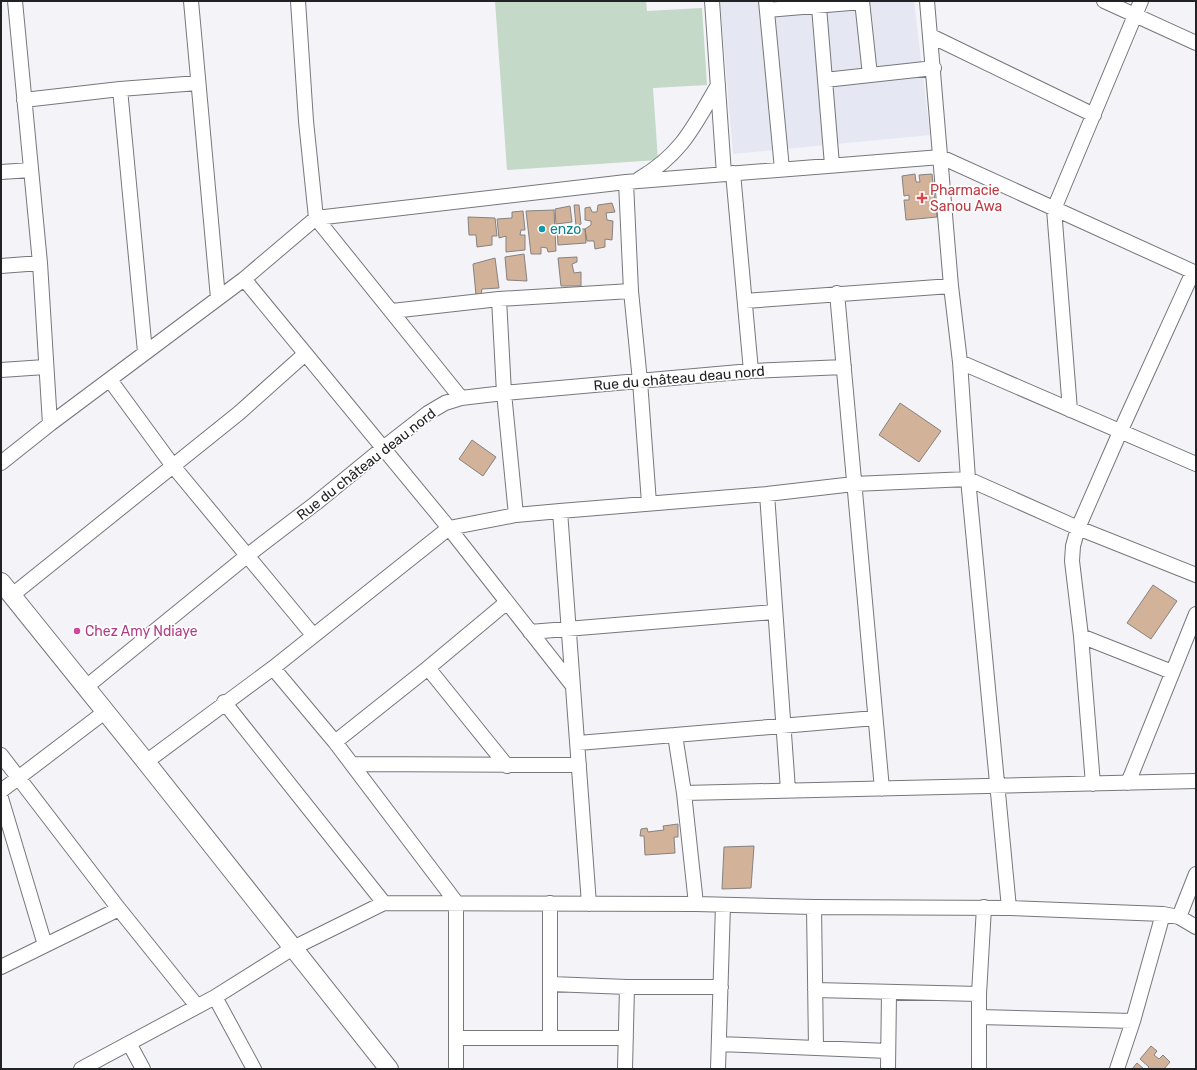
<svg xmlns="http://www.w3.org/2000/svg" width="1197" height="1070" font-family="Rubik,sans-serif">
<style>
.built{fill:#e5e7f2}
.green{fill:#c4d9c7}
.building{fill:#d2b298;stroke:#868280}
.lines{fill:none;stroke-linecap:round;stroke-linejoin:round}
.minor-casing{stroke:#76777b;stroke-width:16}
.major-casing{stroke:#76777b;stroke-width:20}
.minor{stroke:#fff;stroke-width:14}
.major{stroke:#fff;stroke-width:18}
.health-dot{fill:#e0444e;stroke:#fff;stroke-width:1.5}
.culture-dot{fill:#0f9aa8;stroke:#fff;stroke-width:1.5}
.hotel-dot{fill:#d1479c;stroke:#fff;stroke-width:1.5}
.labels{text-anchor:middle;stroke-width:3.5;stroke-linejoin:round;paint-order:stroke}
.health-label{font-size:14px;fill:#be3a42;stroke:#fff;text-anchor:start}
.culture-label{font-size:14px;fill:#0d838f;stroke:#fff;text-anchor:start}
.street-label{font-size:14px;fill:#212223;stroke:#fff}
.hotel-label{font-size:14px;fill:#b23c85;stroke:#fff;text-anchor:start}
</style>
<rect width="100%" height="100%" fill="#f3f3f8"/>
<!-- built -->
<path class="built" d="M720,1h194l16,134 -197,19z"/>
<!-- green -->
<path class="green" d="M495,1h151l1,10 55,-3 5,77 -54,3 5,72 -151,10z"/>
<!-- building -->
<path class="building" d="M915,174l1,8h4l-1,-7 13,-1 5,43 -31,3 -2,-20h5v-5l-5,1 -2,-20z
M612,203l3,9 -9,1 1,7 6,1 -1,19 -7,-1v8l-10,2 -1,-8h-7l-2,-12 6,-4v-4l-6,-1v-12l5,-1 2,5h5l1,-7z
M574,205h5l2,19 -5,2z
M570,206l2,16 -16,2 -1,-15z
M554,210l2,41 -8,1 -1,-4 -6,-1v7h-10l-5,-43z
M523,211l2,19h-4l-1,5h5v15l-19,2v-16l-7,2 -2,-19 15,-1v-6z
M468,217l27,1 2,18h-5v9l-15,2 -1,-12h-7z
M576,226h2v3h7l1,14 -28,2 -1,-18z
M524,254l3,27 -20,-1 -2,-23z
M577,257v5l-5,2 2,9 7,-1v14h-20l-3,-28z
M495,258l4,30 -17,1 -1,6h-5l-3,-31z
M900,403l41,28 -22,31 -40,-27z
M472,440l24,17 -13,19 -24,-17z
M1153,585l24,16 -26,38 -24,-16z
M678,824v13h-4l1,16 -30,2 -1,-19h-4l1,-7 6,-1 1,4 16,-2 -1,-4z
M754,846l-3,42 -29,1 2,-42z
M1151,1046l6,5 -3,4 5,4 4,-4 7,7 -6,7h-17l2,-2 -9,-8z
M1137,1063l7,6h-12z"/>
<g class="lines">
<!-- minor casing -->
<g class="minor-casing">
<path id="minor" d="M15,1l25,262 10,161
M191,1l27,297
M298,1l8,120 10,97 145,180
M712,1l12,173
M766,1l16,168
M862,1l8,74
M927,1l24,285 9,76 8,117 41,429
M1104,1l92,42
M819,7l13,158
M767,10l95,-8
M931,36l163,79
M825,80l109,-12
M120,89l25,263
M24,100l96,-11 78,-6
M1,172l30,-2
M733,173l18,198
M639,179c43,-25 55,-53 79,-94
M626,182l5,109 9,90 9,122
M1,266l39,-3
M244,279l205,249 124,158
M837,293l45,496
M499,299l5,94 12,122
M745,301l206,-15
M392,311l107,-12 132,-8
M960,362l236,102
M1,370l44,-3
M110,380l63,86 140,169
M1070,410l-16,-201 87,-208
M1,463l49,-39 194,-145 72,-61 310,-36 315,-25 255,116
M767,494l21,296
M560,511l29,393
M11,596l228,-183 66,-59
M530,632l244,-20
M1081,636l91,36
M273,668l62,74 121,160v167
M428,668l79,98
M86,687l162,-132 68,-52 66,-54 46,-36 17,-10 16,-5 43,-5 247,-22 93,-4
M224,702l160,201
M675,735l200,-17
M335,742l93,-74 78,-65
M578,743l97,-8 9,58 12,111
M1,755l118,154 78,97
M146,762l127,-94 176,-140 67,-13 44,-4 207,-17 87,-10 114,-5 110,49 118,47
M353,764l226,1
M1128,783l68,-169
M1093,784l-12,-148 -9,-75 1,-15 5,-18 42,-96 73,-160
M1,791l105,-80
M684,793l512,-12
M1,798l44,147
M550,903v135
M814,907l2,141
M1179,917l17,-43
M1,967l118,-58
M551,984l76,3 -2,82
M627,987h94
M815,990l164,4
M215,997l39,72
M979,1017l154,4
M458,1038h168
M129,1043l14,26
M719,1044l169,7
M81,1069l134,-72 78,-49 91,-45 312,1 118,3 195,1 154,6 16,3 17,10
M718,1069l5,-164
M888,1069l1,-76
M979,1069v-75l5,-87
M1117,1069l16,-48 30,-107"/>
</g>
<!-- major casing -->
<g class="major-casing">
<path id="major" d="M1,582l145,180 243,307"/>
</g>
<!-- minor -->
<use href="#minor" class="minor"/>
<!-- major -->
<use href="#major" class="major"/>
</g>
<!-- markers -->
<path class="health-dot" d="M920 192h4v4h4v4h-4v4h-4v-4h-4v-4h4z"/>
<circle class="culture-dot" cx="542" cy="229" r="4"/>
<circle class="hotel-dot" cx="77" cy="631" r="4"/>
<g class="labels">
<!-- health labels -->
<g class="health-label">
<text x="930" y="195">Pharmacie<tspan x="930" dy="16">Sanou Awa</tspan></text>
</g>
<!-- culture labels -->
<g class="culture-label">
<text x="550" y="234">enzo</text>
</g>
<!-- street labels -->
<g class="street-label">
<text transform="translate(679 378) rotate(-5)" y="5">Rue du château deau nord</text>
<text transform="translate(366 464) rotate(-38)" y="5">Rue du château deau nord</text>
</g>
<!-- hotel labels -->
<g class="hotel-label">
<text x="85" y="636">Chez Amy Ndiaye</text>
</g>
</g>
<!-- border -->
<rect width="1197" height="1070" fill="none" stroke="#212223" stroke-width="4"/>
</svg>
